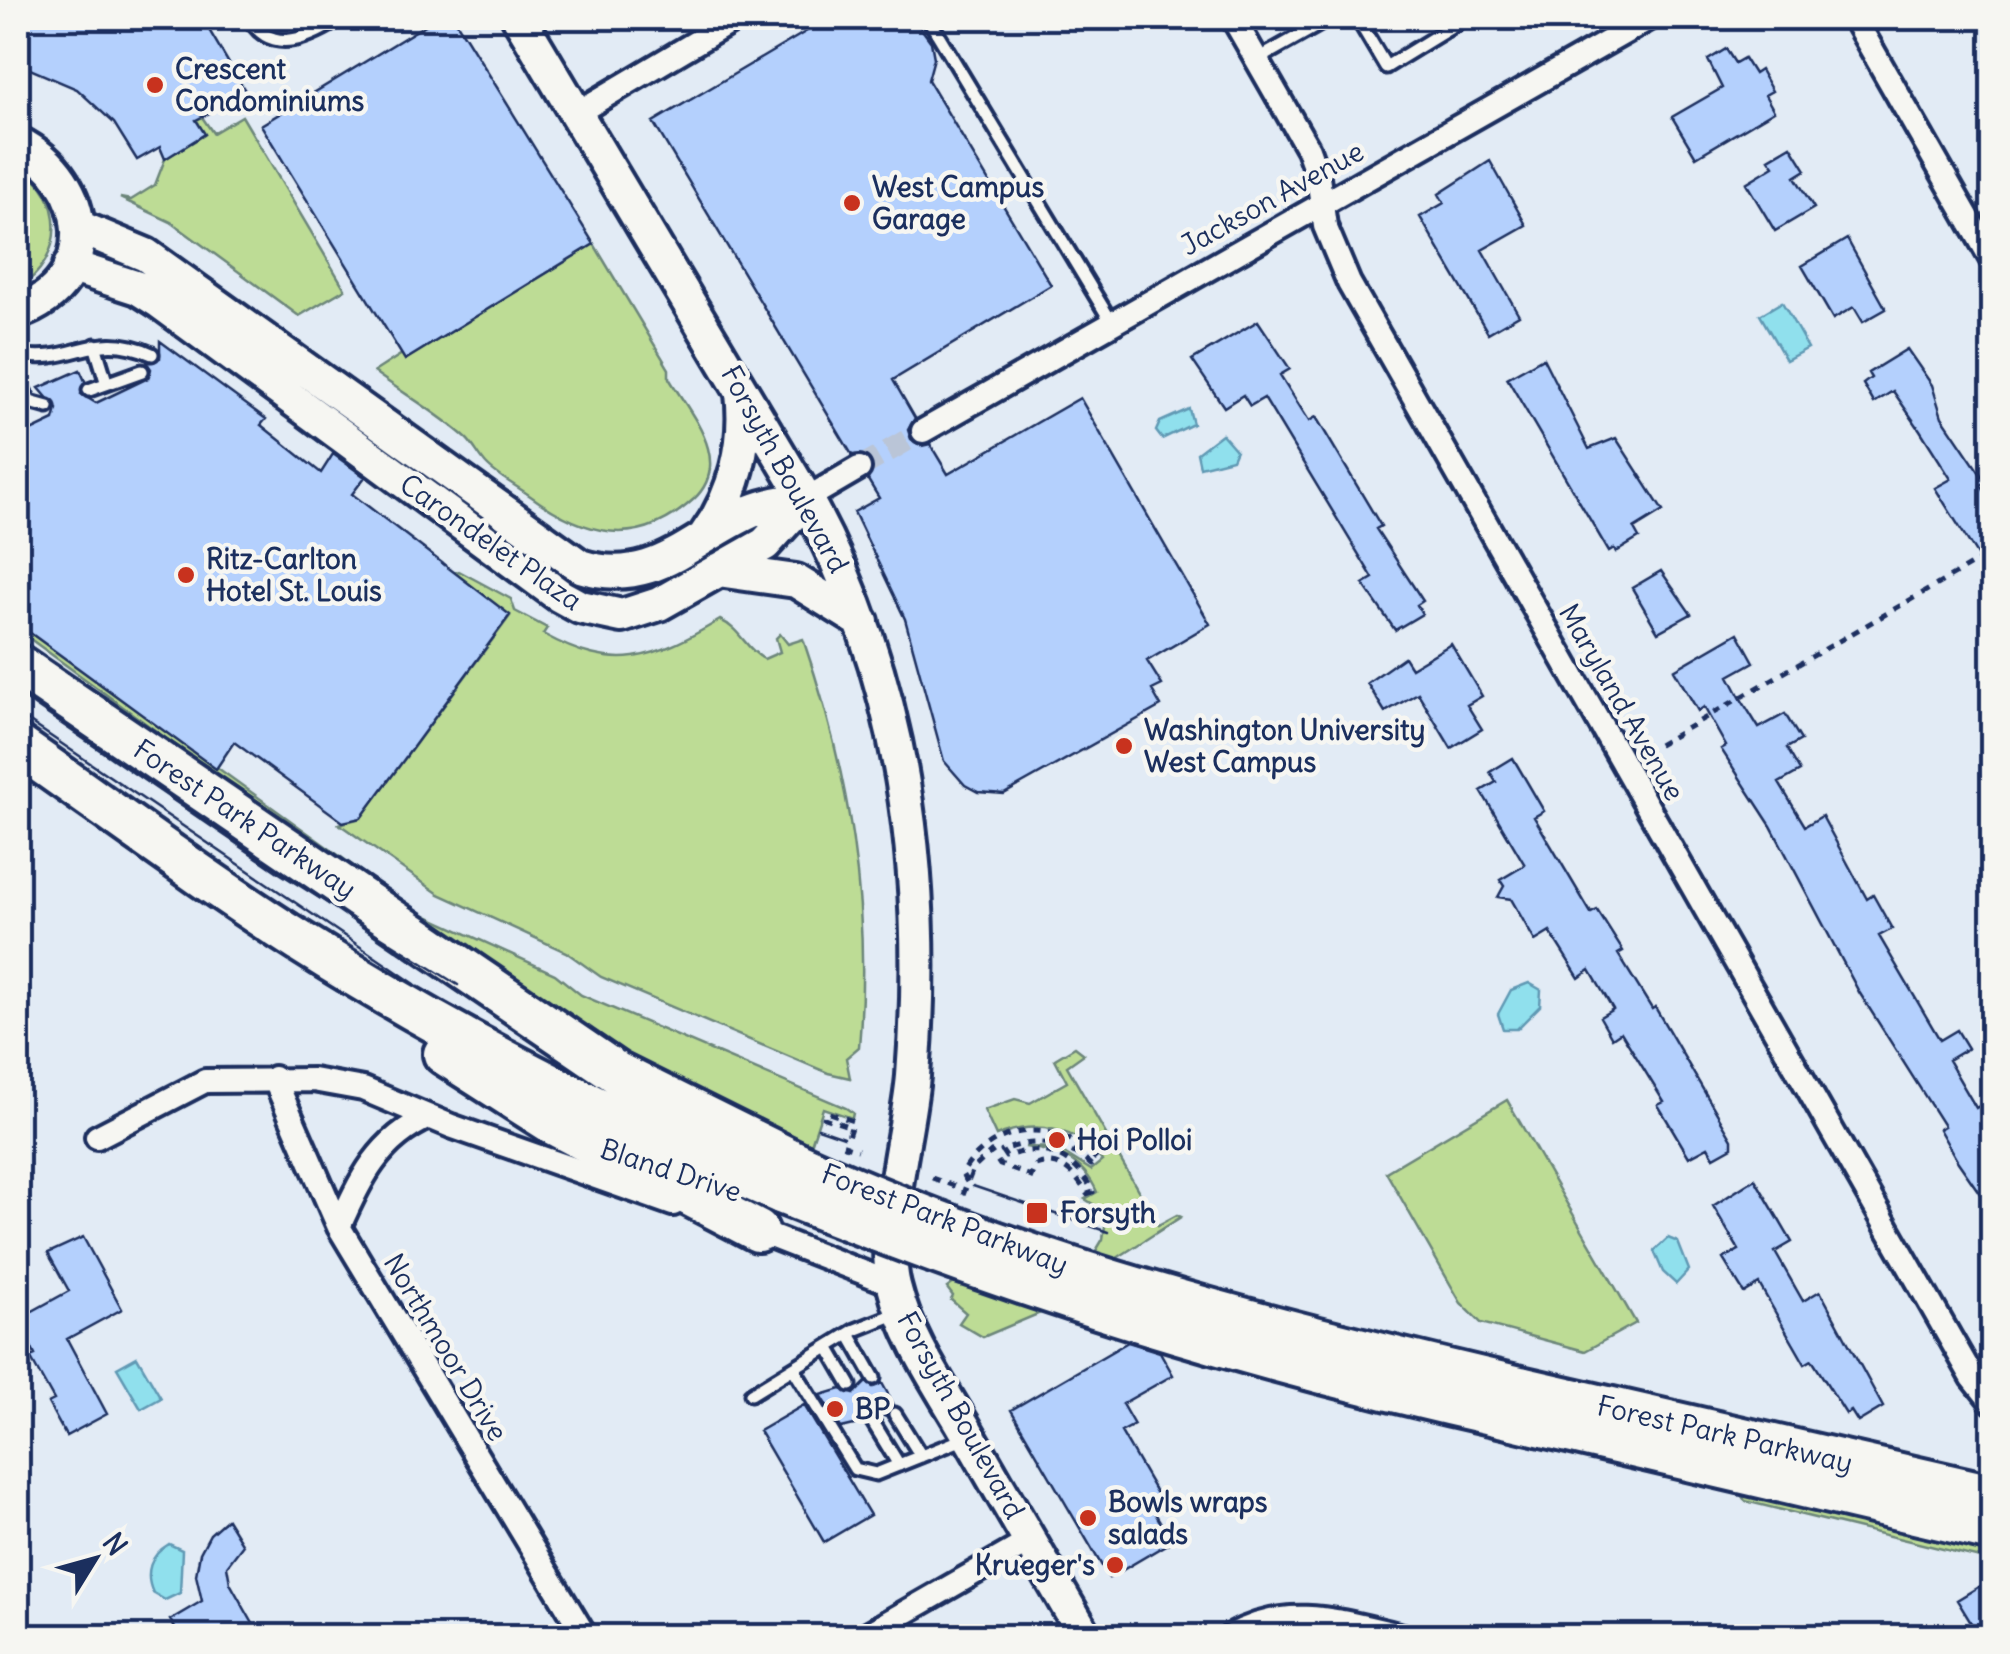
<svg xmlns="http://www.w3.org/2000/svg" width="2010" height="1654" font-family="Delius,sans-serif">
<style>
.green{fill:#bddc95;stroke:#6c867a;stroke-width:2.5}
.water{fill:#90e0ed;stroke:#6199b4;stroke-width:2.5}
.building{fill:#b4d0fd;stroke:#1b2f5e;stroke-width:2.5}
.lines{fill:none;stroke-linecap:round;stroke-linejoin:round}
.street-tunnel{stroke:#bac5d7;stroke-width:22;stroke-dasharray:22 11;stroke-linecap:butt}
.lane-casing{stroke:#1b2f5e;stroke-width:19}
.street-casing{stroke:#1b2f5e;stroke-width:30}
.secondary-casing{stroke:#1b2f5e;stroke-width:40}
.highway-casing{stroke:#1b2f5e;stroke-width:48}
.path{stroke:#1b2f5e;stroke-width:5;stroke-dasharray:8 8;stroke-linecap:butt}
.lane{stroke:#f6f6f2;stroke-width:11}
.street{stroke:#f6f6f2;stroke-width:22}
.secondary{stroke:#f6f6f2;stroke-width:32}
.highway{stroke:#f6f6f2;stroke-width:40}
.tram{stroke:#1b2f5e;stroke-width:2.5}
.highway-bridge-casing{stroke:#1b2f5e;stroke-width:48;stroke-linecap:butt}
.highway-bridge{stroke:#f6f6f2;stroke-width:40}
.poi-dot{fill:#c8321e;stroke:#f6f6f2;stroke-width:4}
.labels{text-anchor:middle;stroke-width:9;stroke-linejoin:round;paint-order:stroke}
.poi-label{font-size:28px;font-weight:bold;fill:#1b2f5e;stroke:#f6f6f2;text-anchor:start}
.street-label{font-size:28px;fill:#1b2f5e;stroke:#f6f6f2}
</style>
<rect width="100%" height="100%" fill="#e2ebf5"/>
<filter id="ink" filterUnits="userSpaceOnUse"><feTurbulence type="fractalNoise" baseFrequency=".01" numOctaves="2"/><feDisplacementMap in="SourceGraphic" scale="20" xChannelSelector="R" yChannelSelector="G"/><feConvolveMatrix kernelMatrix="1 2 1 2 8 2 1 2 1" color-interpolation-filters="sRGB"/></filter>
<g filter="url(#ink)">
<!-- green -->
<path class="green" d="M242,116l103,173 -46,27 -128,-94 -51,-24 11,2 24,-15 10,-26 39,-24 -7,-15 5,-3 11,16z
M18,166c49,28 48,94 0,122z
M594,244l75,125v9c21,36 65,83 25,121 -57,52 -110,36 -165,-4 -14,-10 -32,-19 -43,-31 -7,-8 -12,-18 -19,-25 -27,-25 -63,-45 -93,-67l28,-18 4,5z
M459,571l52,28 4,12 32,17 -4,6c73,40 109,26 177,-14 21,9 25,29 44,39l16,-7 -4,-14 4,-4 8,10 15,-5c46,133 68,266 56,408l-13,11 4,20 -22,-5 -227,-96 -35,-25 -127,-58 -100,-70 22,-6 149,-202 -57,-43z
M18,624l398,287 139,63 26,21 265,113 7,5 -1,5 -29,-10 -13,40 -177,-86 -422,-287 1,-3 -194,-142z
M1075,1047l9,7 -17,12 91,159 19,-10 4,2 -67,43 -20,-6 9,-15 4,-26 -22,-14 12,-7c-15,-34 -40,-41 -72,-45l31,1 35,22 11,-9c-25,-35 -69,-41 -106,-25l-12,-26 31,-11 15,4 37,-21 -12,-23z
M1507,1100l129,223 -51,28 -104,-28 -20,-20 -75,-131z
M958,1280l87,31 -62,26 -24,-14 7,-10 -15,-13 2,-4 -6,-8z
M1737,1488l255,62v11l-247,-60z"/>
<!-- water -->
<path class="water" d="M1782,302l26,46 -22,12 -26,-45z
M1189,409l4,15 -31,15 -6,-8 4,-9z
M1222,434l14,16 -4,9 -32,8 -3,-14z
M1529,983l12,7 -1,16 -23,23h-14l-5,-15 13,-24z
M1668,1238l10,4 11,28 -13,14 -13,-12 -9,-21z
M137,1357l24,41 -20,11 -24,-41z
M169,1544l13,6 -2,43 -15,7 -12,-7c-9,-20 -3,-38 16,-49z"/>
<!-- building -->
<path class="building" d="M18,18h184l45,76 -51,26 9,14 -40,25 -5,-12 -23,13 -23,-37 -37,-34 -59,-25z
M437,18h17l140,226 -189,116 -144,-235z
M829,18h20l7,11 21,-11h30l13,9 11,15 3,16 -6,22 123,205 -158,95 22,38 -7,12 3,9 11,7 8,-2 18,30 132,-76 130,226 -63,37 15,24 -10,5 9,16 -157,88 -26,-2 -13,-7 -21,-24 -39,-142 -51,-107 25,-14 -11,-18 4,-19 -6,-6h-14l-199,-333z
M1726,49l9,14 9,-5 10,16 6,-4 12,21 -7,4 9,16 -78,46 -24,-40 50,-29 -14,-28z
M1791,146l15,24 -11,7 19,31 -39,23 -29,-48 28,-17 -5,-7z
M1490,161l36,64 -44,25 37,65 -31,18 -68,-116 24,-14 -5,-9z
M1847,239l39,70 -23,13 -9,-15 -21,12 -31,-53z
M1258,321l32,48 -10,6 29,46 7,-4 65,109 -5,3 47,72 -6,4 5,9 -27,16 -32,-46 10,-6 -109,-180 -14,8 -7,-11 -19,12 -32,-47z
M160,341l106,78 -5,6 60,48 12,-19 32,23 -13,17 158,121 -149,203 -18,4 -109,-80 -18,27 -198,-145v-187l36,-17 3,-11 -18,-21 41,-18 5,11 -4,13 15,9 52,-25 3,-9 -4,-6 13,-5z
M1907,349l25,36 10,32 44,65 -5,3 11,19v75l-57,-91 16,-9 -31,-49 -27,-39 -19,12 -11,-19 8,-6 -3,-5z
M1543,358l46,91 27,-11 47,73 -29,18 5,9 -23,14 -2,-3 -5,3 -102,-174z
M1661,571l30,43 -33,18 -26,-44z
M1738,633l16,29 -25,14 12,23 18,29 26,-14 16,26 -14,8 13,23 -21,12 26,43 17,-10 45,83 6,-4 19,34 -13,7 61,104 17,-10 11,18 -20,12 28,48 16,-10v113l-34,-49 -19,-33 5,-3 -85,-134 -88,-166 -50,-77 5,-3 -22,-39 -6,4 -24,-41z
M1451,644l31,52 -15,9 15,24 -31,19 -33,-55 -33,19 -18,-29 37,-26 7,11z
M1513,758l31,53 -10,6 57,96 6,-3 26,41 -5,3 34,55 3,-2 77,132v8l-18,10 -6,-10 -19,10 -31,-52 6,-3 -43,-70 -9,6 -12,-21 13,-8 -23,-39 -11,8 -29,-46 -15,9 -24,-42 -13,-2 6,-11 -4,-6 25,-15 -44,-74 15,-9 -6,-10z
M1755,1179l37,63 -17,10 28,49 17,-10 63,116 -25,15 -7,-11 -5,3 -34,-54 -7,4 -46,-80 -15,9 -21,-34 16,-9 -26,-44z
M83,1237l39,72 -55,30 40,75 -41,22 -18,-33 6,-3 -24,-43 5,-2 -17,-36 51,-28 -21,-38z
M1128,1342l32,10 13,23 -51,29 12,21 -13,7 42,72 -10,6 19,31 -63,37 -98,-168z
M866,1382l7,5 9,-4 12,22 -7,4 -1,8 -16,-7 -7,4v9l-22,5 -20,-33 20,-6 13,5z
M804,1405l66,110 -46,27 -65,-111z
M227,1519l16,26 -16,21 3,17 30,53h-80l-10,-16 32,-19 -6,-26 4,-22 10,-19z
M1980,1586l12,21v29h-13l-22,-36z"/>
<g class="lines">
<!-- street-tunnel -->
<path class="street-tunnel" d="M859,468l64,-37"/>
<!-- lane casing -->
<g class="lane-casing">
<path id="lane" d="M249,18c24,40 62,18 93,0
M928,18l184,305
M1357,18l29,49 80,-49
M1258,59l73,-41
M95,345l11,36
M18,350l4,38 8,14 18,5
M19,355c56,10 74,-27 133,-1
M89,390l53,-19
M849,1334l25,44
M828,1347l22,38
M793,1368l62,101 21,5 90,-36
M751,1394l104,-64 43,-17
M895,1414l26,42
M871,1419l28,46"/>
</g>
<!-- street casing -->
<g class="street-casing">
<path id="street" d="M1233,18l75,131 10,28 7,49 24,57 624,1095 19,24
M1854,18l138,242
M575,114l162,-96
M923,431l727,-413
M806,499l53,-31
M274,1078l65,149 246,409
M97,1137l108,-56 108,-1 50,9 88,37 222,78
M339,1227c21,-48 40,-88 90,-110
M747,1227l146,57
M18,1629l7,7
M864,1636l166,-95
M1231,1636c58,-33 111,-14 172,0"/>
</g>
<!-- secondary casing -->
<g class="secondary-casing">
<path id="secondary" d="M519,18l287,481c98,180 123,374 107,577 -5,58 -33,155 -19,210 12,50 44,97 70,141 40,70 81,140 121,209
M18,143c74,37 86,139 0,169
M79,227l67,28 434,311c73,23 111,-28 172,-55 17,-7 36,-10 54,-12
M70,266l68,22 22,14 400,294 20,11 42,9 37,-12 106,-60 41,-45
M705,536c30,-41 43,-93 37,-143
M718,570l78,11 66,41"/>
</g>
<!-- highway casing -->
<g class="highway-casing">
<path id="highway" d="M18,665l599,408 181,90
M18,746c93,65 185,134 281,195 154,98 317,180 484,253
M444,1054l111,71 203,106
M1520,1387l472,108
M1513,1419l479,112"/>
</g>
<!-- path -->
<path class="path" d="M1644,753l348,-200
M845,1125l-21,-7 2,-6 27,9 -8,25 13,4
M932,1178l33,12
M967,1182l-5,-8c29,-52 96,-57 135,-14l-6,5c-26,-24 -57,-28 -89,-14l4,6c37,-16 70,0 87,35l-6,2c-11,-19 -28,-38 -51,-29l-6,14
M963,1195l10,-26 18,-17 9,13 31,11"/>
<!-- lane -->
<use href="#lane" class="lane"/>
<!-- street -->
<use href="#street" class="street"/>
<!-- secondary -->
<use href="#secondary" class="secondary"/>
<!-- highway -->
<use href="#highway" class="highway"/>
<!-- tram -->
<path class="tram" d="M18,694l263,180 177,111
M18,714l397,270
M818,1128l26,9
M973,1186l135,46"/>
<!-- highway-bridge casing -->
<g class="highway-bridge-casing">
<path id="highway-bridge" d="M798,1163c230,105 477,167 722,224
M783,1194c244,99 472,168 730,225"/>
</g>
<!-- highway-bridge -->
<use href="#highway-bridge" class="highway-bridge"/>
</g>
</g>
<!-- markers -->
<g class="poi-dot">
<circle cx="155" cy="85" r="10"/>
<circle cx="852" cy="203" r="10"/>
<circle cx="186" cy="575" r="10"/>
<circle cx="1124" cy="746" r="10"/>
<circle cx="1057" cy="1140" r="10"/>
<rect x="1025" y="1201" width="24" height="24" rx="5"/>
<circle cx="835" cy="1409" r="10"/>
<circle cx="1088" cy="1518" r="10"/>
<circle cx="1115" cy="1565" r="10"/>
</g>
<g class="labels">
<!-- poi labels -->
<g class="poi-label">
<text x="175" y="79">Crescent<tspan x="175" dy="32">Condominiums</tspan></text>
<text x="872" y="197">West Campus<tspan x="872" dy="32">Garage</tspan></text>
<text x="206" y="569">Ritz-Carlton<tspan x="206" dy="32">Hotel St. Louis</tspan></text>
<text x="1144" y="740">Washington University<tspan x="1144" dy="32">West Campus</tspan></text>
<text x="1077" y="1150">Hoi Polloi</text>
<text x="1060" y="1223">Forsyth</text>
<text x="855" y="1419">BP</text>
<text x="1108" y="1512">Bowls wraps<tspan x="1108" dy="32">salads</tspan></text>
<text x="1095" y="1575" text-anchor="end">Krueger's</text>
</g>
<!-- street labels -->
<g class="street-label">
<text transform="translate(1272 198) rotate(-29)" y="10">Jackson Avenue</text>
<text transform="translate(785 469) rotate(61)" y="10">Forsyth Boulevard</text>
<text transform="translate(491 542) rotate(35)" y="10">Carondelet Plaza</text>
<text transform="translate(1622 702) rotate(60)" y="10">Maryland Avenue</text>
<text transform="translate(245 819) rotate(34)" y="10">Forest Park Parkway</text>
<text transform="translate(671 1170) rotate(18)" y="10">Bland Drive</text>
<text transform="translate(945 1219) rotate(21)" y="10">Forest Park Parkway</text>
<text transform="translate(446 1347) rotate(59)" y="10">Northmoor Drive</text>
<text transform="translate(961 1415) rotate(61)" y="10">Forsyth Boulevard</text>
<text transform="translate(1725 1434) rotate(13)" y="10">Forest Park Parkway</text>
</g>
</g>
<!-- margin -->
<rect width="2010" height="1654" fill="none" stroke="#f6f6f2" stroke-width="60"/>
<rect x="30" y="30" width="1950" height="1594" fill="none" stroke="#1b2f5e" stroke-width="4" filter="url(#ink)"/>
<!-- north arrow -->
<g transform="translate(95 1559) rotate(53)" stroke="#f6f6f2" stroke-width="8" paint-order="stroke">
<path d="M0-8L18 38L0 25L-18 38Z" fill="#1b2f5e"/>
<text y="-15" font-size="28" font-weight="bold" text-anchor="middle" fill="#1b2f5e">N</text>
</g>
</svg>
